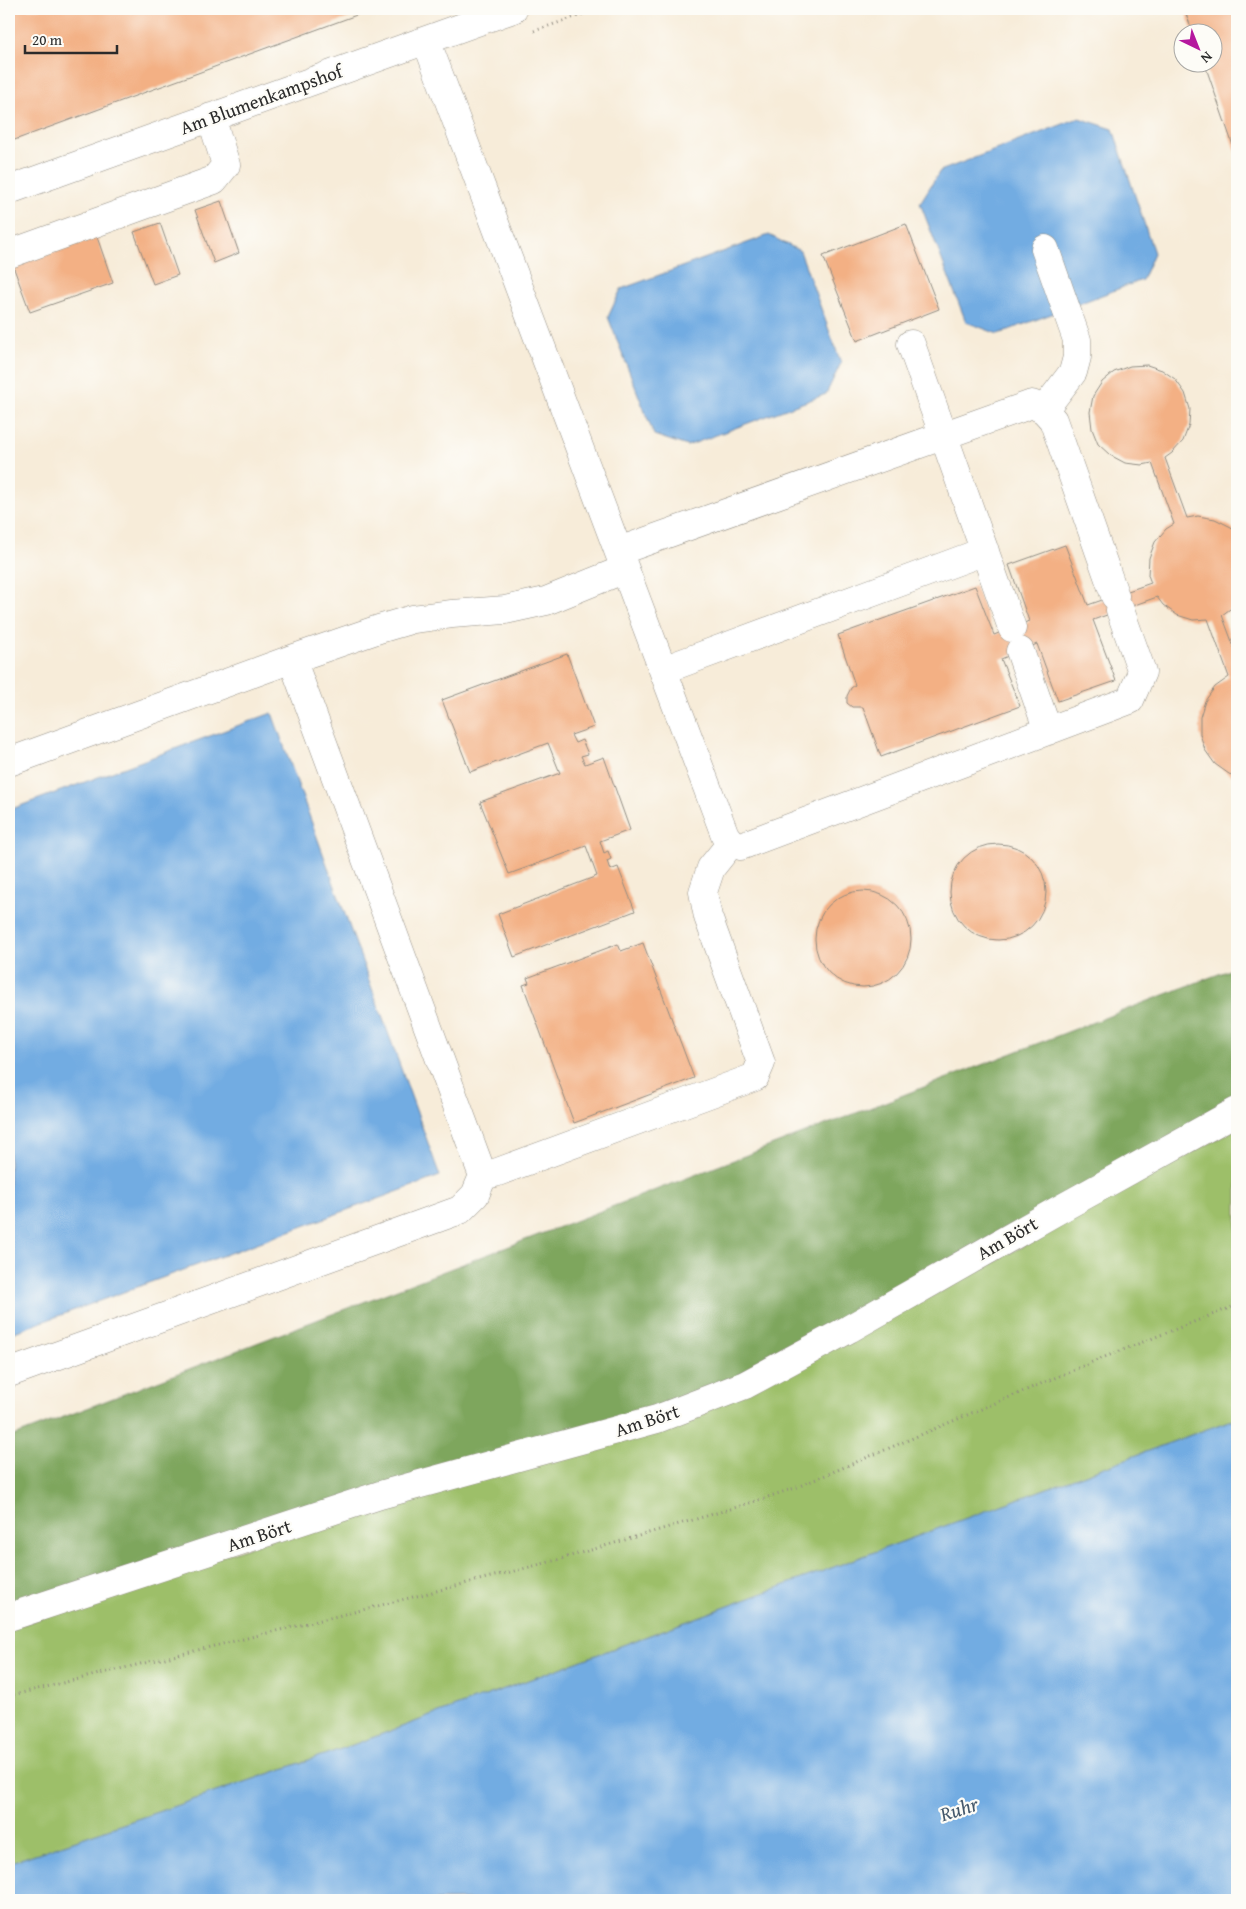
<svg xmlns="http://www.w3.org/2000/svg" width="1246" height="1909" font-family="'Gentium Book Plus',serif">
<style>
.green{fill:#9dbf69;stroke:#64754a}
.forest{fill:#7ea65d;stroke:#546844}
.water{fill:#72ace2;stroke:#4e6c86}
.building{fill:#f3b084}
.lines{fill:none;stroke-linecap:round;stroke-linejoin:round}
.minor-casing{stroke:#918c82;stroke-width:29}
.path{stroke:#918c82;stroke-width:3;stroke-dasharray:1 4;stroke-linecap:butt}
.minor{stroke:#fff;stroke-width:28}
.labels{text-anchor:middle;stroke-width:4.5;stroke-linejoin:round;paint-order:stroke}
.street-label{font-size:19px;fill:#2b2b2b;stroke:#fdfcf7}
.water-label{font-size:20px;font-style:italic;fill:#44586b;stroke:#fdfcf7}
</style>
<rect width="100%" height="100%" fill="#fdfcf7"/>
<filter id="ink" filterUnits="userSpaceOnUse"><feTurbulence type="fractalNoise" baseFrequency=".02" numOctaves="2"/><feDisplacementMap in="SourceGraphic" scale="10" xChannelSelector="R" yChannelSelector="G"/><feConvolveMatrix kernelMatrix="1 2 1 2 8 2 1 2 1" color-interpolation-filters="sRGB"/></filter>
<filter id="wash" filterUnits="userSpaceOnUse"><feTurbulence type="fractalNoise" baseFrequency=".0096" numOctaves="4" result="noise"/><feDisplacementMap in="SourceGraphic" scale="20" xChannelSelector="R" yChannelSelector="G"/><feGaussianBlur stdDeviation="1.12" result="paint"/><feColorMatrix in="noise" values="0 0 0 0 0 0 0 0 0 0 0 0 0 0 0 0 0 1.4 0 .05"/><feComposite in="paint" operator="in"/></filter>
<g filter="url(#wash)">
<rect width="100%" height="100%" fill="#f7ecd9"/>
<!-- green -->
<path class="green" d="M1237,1128v290l-887,328 -341,117v-234l845,-290z"/>
<!-- forest -->
<path class="forest" d="M1237,967v137l-496,270 -87,34 -645,196v-166z"/>
<!-- water -->
<path class="water" d="M1079,118l34,11 41,124 -12,27 -144,54 -32,-12 -46,-119 20,-32z
M769,235l31,16 41,112 -15,31 -139,52 -33,-11 -46,-118 13,-28z
M272,713l168,463 -431,158v-524z
M1237,1418v482h-1228v-37l341,-117z"/>
<g id="blocks">
<!-- building -->
<path class="building" d="M9,9h364l-364,133z
M1184,9h53v148l-33,-95h10v-30h-21z
M221,201l18,52 -25,10 -19,-53z
M160,223l18,52 -25,9 -19,-52z
M906,224l33,85 -82,32 -34,-85z
M97,237l16,46 -83,29 -17,-46z
M1147,365l15,5 13,9 10,14 5,16 -1,16 -6,16 -11,12 -7,5 22,60 11,-2 17,3 16,8 6,6v71l-15,11 15,40v122l-8,-3 -14,-10 -10,-14 -5,-16v-17l5,-16 10,-14 14,-10 -21,-58 -15,1 -16,-5 -14,-10 -6,-8 -64,23 23,61 -58,20 -21,-57 -36,15 19,47 -139,51 -18,-50h-11l-5,-4v-7l4,-8 4,-3 -17,-50 137,-49 19,49 35,-14 -20,-56 56,-20 23,60 63,-22 -3,-8 1,-17 6,-16 11,-13 8,-5 -22,-61 -10,2 -17,-2 -15,-8 -12,-11 -6,-15 -2,-17 3,-16 9,-14 12,-10 16,-6z
M567,654l27,73 -23,8 4,8 7,-3 6,14 -7,2 4,8 19,-7 26,73 -30,11 4,12 4,-2 3,8 -4,2 3,9 8,-3 17,44 -121,46 -16,-43 99,-38 -11,-30 -77,28 -29,-72 80,-29 -12,-30 -78,29 -28,-72z
M950 892a48 48 0 1 1 96 0a48 48 0 1 1-96 0Z
M815 939a48 48 0 1 1 96 0a48 48 0 1 1-96 0Z
M643,943l51,135 -120,45 -51,-138 6,-2 -2,-5 91,-34 3,7z"/>
</g>
</g>
<g filter="url(#ink)">
<use href="#blocks" fill-opacity="0" stroke="#918c82" stroke-width="1"/>
<g class="lines">
<!-- minor casing -->
<g class="minor-casing">
<path id="minor" d="M426,40l299,795 6,8 10,3 389,-146 12,-28 -22,-62
M9,190l504,-181
M9,254l205,-74 12,-15 -15,-48
M911,344l101,284
M1044,410l29,-38 4,-15v-17l-32,-91
M619,551l413,-147 12,6 9,10 62,176
M1020,651l28,80
M663,670l322,-119
M9,762l283,-103 87,-30 34,-10 39,-5 53,-4 41,-9 79,-32
M483,1176l12,-3 260,-96 6,-14 -53,-146 -5,-25 8,-24 20,-25
M9,1373l451,-163 15,-15 8,-19 -191,-517
M9,1617l371,-122 277,-76 88,-34 104,-56 204,-116 184,-102"/>
</g>
<!-- path -->
<path class="path" d="M534,31l64,-22
M9,1696l357,-87 191,-49 180,-53 58,-19 302,-128 140,-55"/>
<!-- minor -->
<use href="#minor" class="minor"/>
</g>
</g>
<g class="labels">
<!-- street labels -->
<g class="street-label">
<text transform="translate(261 99) rotate(-20)" y="7">Am Blumenkampshof</text>
<text transform="translate(1007 1238) rotate(-30)" y="7">Am Bört</text>
<text transform="translate(647 1420) rotate(-18)" y="7">Am Bört</text>
<text transform="translate(259 1535) rotate(-18)" y="7">Am Bört</text>
</g>
<!-- water labels -->
<g class="water-label">
<text transform="translate(959 1809) rotate(-18)" y="7">Ruhr</text>
</g>
</g>
<!-- margin -->
<rect width="1246" height="1909" fill="none" stroke="#fdfcf7" stroke-width="30"/>
<!-- north arrow -->
<g transform="translate(1198 48) rotate(137)"><circle r="24" fill="#fdfcf7" stroke="#a9a8a5"/>
<path d="M0-4L9 19L0 12L-9 19Z" fill="#b5179e"/>
<text y="-8" font-size="14" font-weight="bold" text-anchor="middle" fill="#2b2b2b">N</text>
</g>
<!-- scale -->
<path d="M25 45v8h92v-8" fill="none" stroke="#2b2b2b" stroke-width="2.5"/>
<text x="32" y="45" font-size="15" fill="#2b2b2b" stroke="#fdfcf7" stroke-width="4" paint-order="stroke">20 m</text>
</svg>
